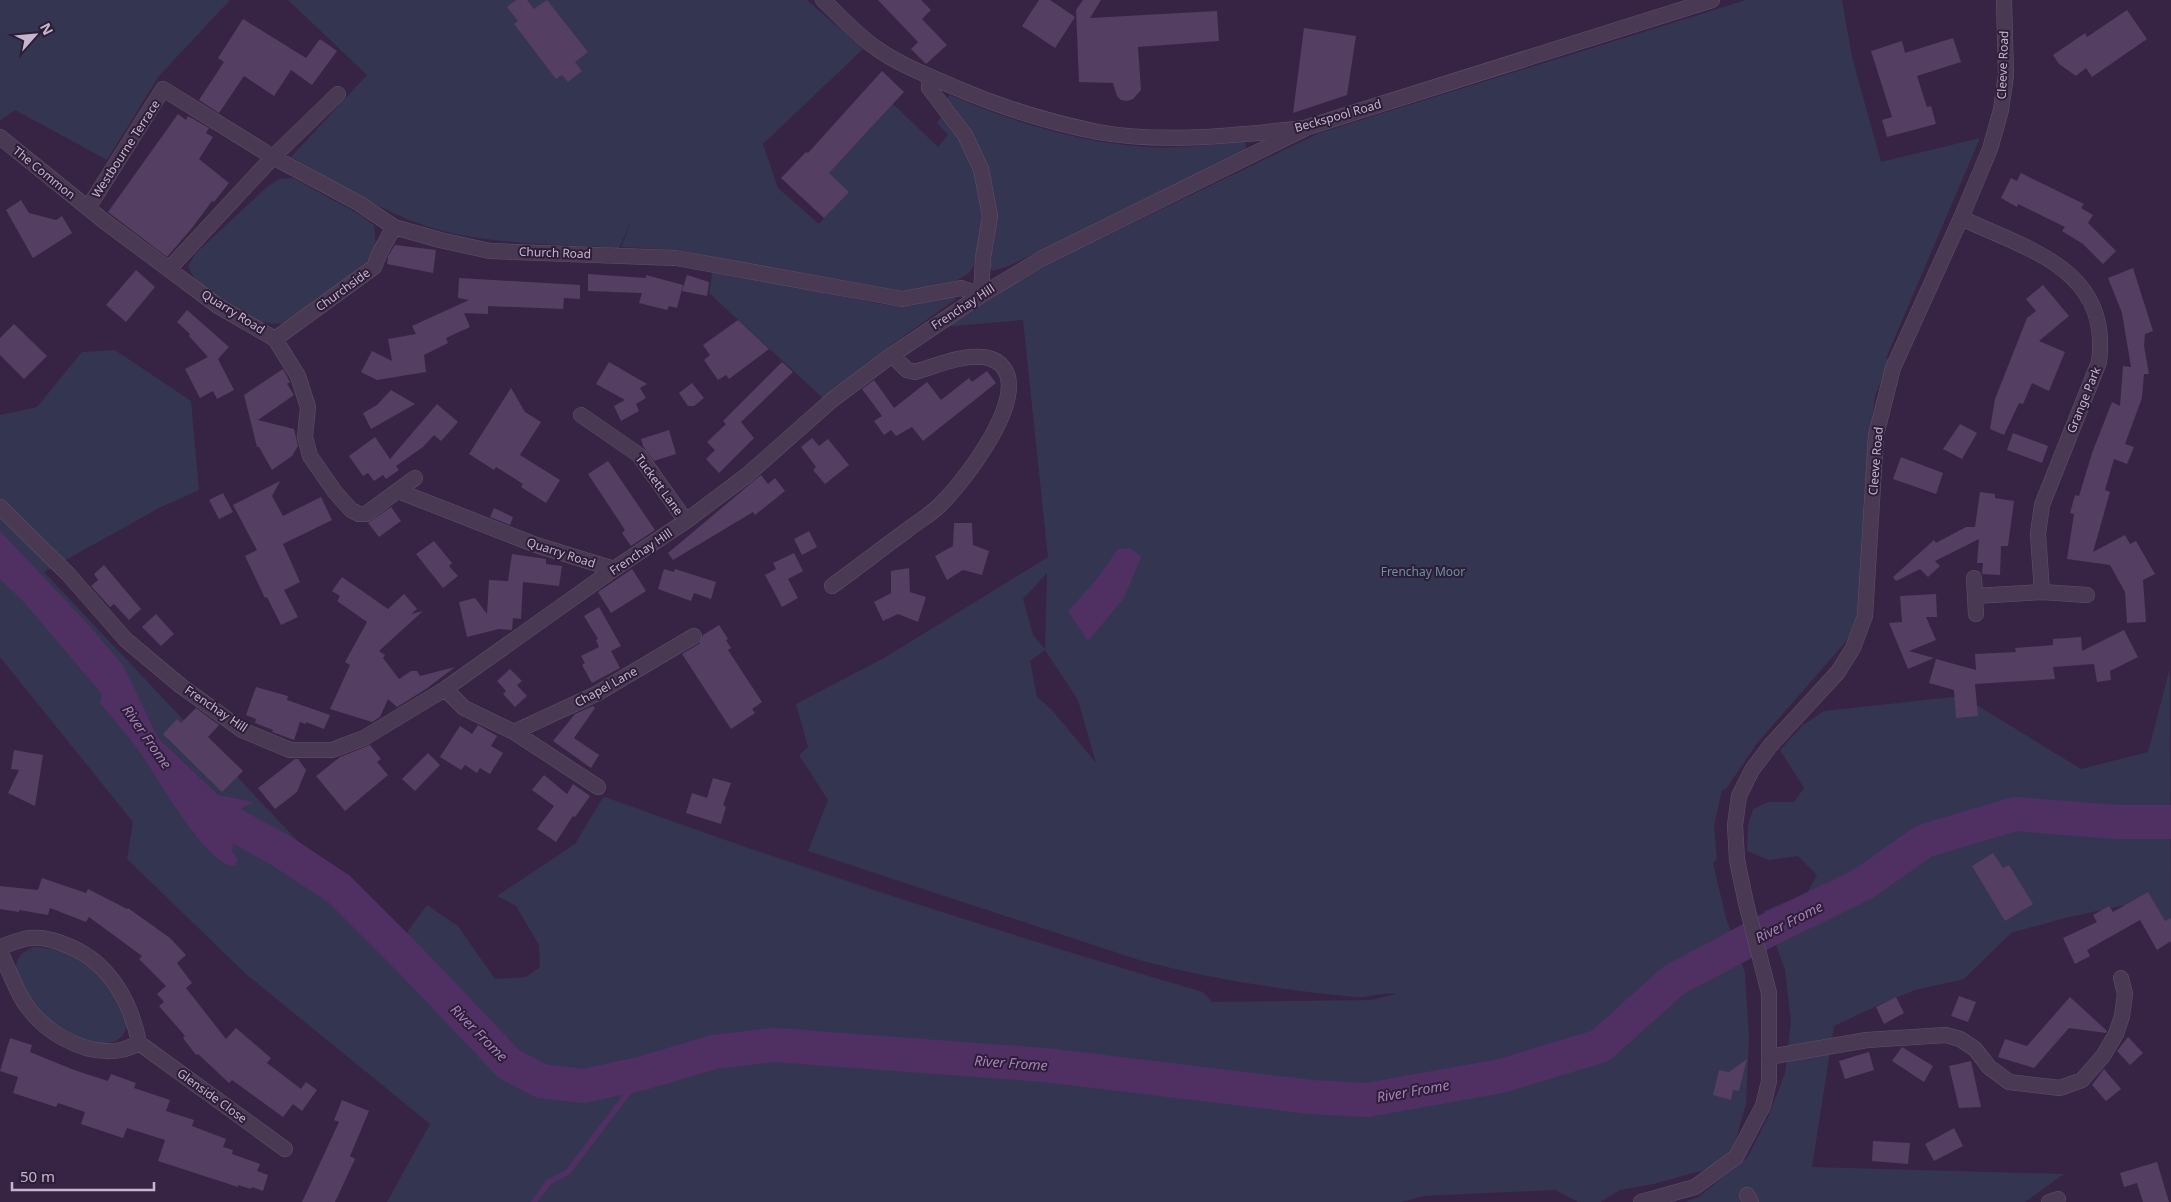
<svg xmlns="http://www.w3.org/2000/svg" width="2171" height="1202" font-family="'Noto Sans',sans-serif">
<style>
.green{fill:#343551;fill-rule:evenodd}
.water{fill:#503063}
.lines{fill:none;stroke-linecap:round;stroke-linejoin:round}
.stream{stroke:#503063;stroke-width:5.5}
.river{stroke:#503063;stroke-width:34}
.building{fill:#543e61}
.minor-casing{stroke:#61516a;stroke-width:16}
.tertiary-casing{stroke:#61516a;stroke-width:16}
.minor{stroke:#493953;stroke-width:15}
.tertiary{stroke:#493953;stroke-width:15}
.labels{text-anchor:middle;stroke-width:4;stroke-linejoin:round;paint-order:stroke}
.street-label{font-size:12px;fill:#c5b6cd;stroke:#2e1d38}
.park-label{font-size:12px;fill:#6b91a0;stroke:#2e1d38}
.water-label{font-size:14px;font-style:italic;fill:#a582ba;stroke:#2e1d38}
</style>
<rect width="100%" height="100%" fill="#372444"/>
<!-- green -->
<path class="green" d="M0,0h230l-71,76 -52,84 -92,-50 -15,11z
M288,0h519l56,49 -100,95 15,44 41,36 5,-6 5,-45 64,-69 45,43 10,-12 -11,-12 6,-9 18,23 15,34 7,44 -9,51 -6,8 -13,7 -57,11 -220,-42 -57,-3 11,-27 -13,28c-58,-4 -138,-3 -193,-22 -48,-16 -91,-45 -135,-69l76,-82z
M1746,0h96l10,57 29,105 99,-24 -94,220 4,2 -15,36 -9,76 -3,92 -6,54 -7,19 -92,105 -32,47 -4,1 -8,36 3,33 -4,4 13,55 19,55 4,65 -3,66 -13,45 -25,20 -54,15 -34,6 -20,12h-22l-23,-12 -131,6 -22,6h-1015l43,-78 -184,-150 -119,-115 6,-37 -133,-165v-242l37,-8 45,-55 33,-2 76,51 8,89 -40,18 -115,64 266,282 95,81 22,-30 31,21 37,53 31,-2 14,-10 -1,-22 -23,-39 -19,-10 78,-52 27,-45 3,-2c197,72 397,136 598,195l9,10 159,-2 25,-6c-12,-2 -28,4 -41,3 -74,-7 -145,-18 -216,-37l-331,-109 20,-51 -29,-45 9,-8 -12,-43 88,-46 164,-101 -25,-237 -80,7 68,-43 66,-34 242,-117zM1047,573l-2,76 -12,-14 -10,-36zM1045,650l33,50 18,63 -45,-54 -14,-12 -7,-36z
M950,95c63,27 130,48 199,52 31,2 64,-3 96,-5l2,7 -238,117 -16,5 -6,-7 6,-16 2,-35 -49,-114z
M293,178l69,38 12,9c1,9 3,19 -1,28 -8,19 -70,56 -90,70l-10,1 -16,-3 -48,-30 -14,-11 -7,-14 8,-13 72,-67 12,-7z
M713,270l168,34 30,2 42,-11 3,4 -66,47 -65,54 -116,-107z
M2170,668l1,275 -41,-39 -65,14 -54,15 -47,46 -49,11 -32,13 -49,23 -22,141 252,7 -39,28h-341l13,-4 50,-40 21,-41 17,-44 6,-51 -6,-52 -21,-59 43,-18 10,-18 -19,-19 -29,4 -22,-9 1,-25 5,-17 15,-7h26l10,-14 -24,-38 23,-25 21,-14 138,-15 119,73 67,-17z
M32,947c18,1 32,2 47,12 18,11 61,54 44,76 -4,5 -10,8 -17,8 -12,0 -30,-2 -40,-9 -18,-11 -64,-56 -46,-78 2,-4 9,-6 12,-9z"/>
<!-- water -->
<path class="water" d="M0,531l85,90 38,44 35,73 60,57 36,7 -12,6 -10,43 6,9 -3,6c-28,2 -79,-92 -96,-115 -12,-17 -26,-32 -39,-48l2,-9 -80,-94 -22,-21z
M1130,548l11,9 -17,41 -36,43 -20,-30 28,-31 22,-31z"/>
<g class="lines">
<!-- stream -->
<path class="stream" d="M534,1202l15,-20 19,-10 75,-99"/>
<!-- river -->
<path class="river" d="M200,802l9,9 71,39 59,39 73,73 97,102 32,17 43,5 59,-13 71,-21 60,-7 271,20 266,32 56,3 134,-24 99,-30 74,-66 96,-51 93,-45 61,-43 91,-27 102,8h54"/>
</g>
<!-- building -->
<path class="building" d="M516,0h11l7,9 13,-9 41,52 -13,10 7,9 -14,11 -6,-7 -6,4 -42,-55 4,-3 -11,-14z
M878,0h43l10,10 -9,9 25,26 -21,19 -15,-15 7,-7z
M1039,0h11l25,17 -20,31 -33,-22z
M1083,0h18l-11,18 127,-7 2,30 -81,6 3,43 -8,9 -6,2 -6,-1 -4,-4 -4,-13 -34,-1 -3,-72z
M2127,10l20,29 -55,38 -6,-9 -10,8 -17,-12 -6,-9 32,-22 2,4z
M243,19l63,39 14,-19 17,12 -25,34 -21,-15 -17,26 -30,-20 -25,37 -20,-13 25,-38 -6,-4z
M1304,28l52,8 -9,59 -54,18z
M1953,38l8,24 -44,14 10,31 4,-1 5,18 -49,13 -5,-17 10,-3 -21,-66 31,-10 3,12z
M882,71l22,21 -75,81 20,19 -25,26 -43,-40 25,-26 2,1z
M178,114l8,6 2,-4 21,12 -3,5 7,4 -14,22 30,24 -15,19 -2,-1 -20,27 -25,29 -59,-45z
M2021,173l63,31 -3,4 12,7 -5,8 28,28 -13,13 -20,-20 -21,-13 3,-4 -47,-23 -1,3 -16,-9 10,-20 6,3z
M21,200l8,13 27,7 6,-4 10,17 -39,25 -27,-48z
M395,245l41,5 -3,23 -46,-9 1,-8z
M2133,268l20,63 -8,3 -1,12 5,28h-5l-2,24 -17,46 9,3 -7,17 -13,-5 -9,31 5,2 -17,60 32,-17 5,9 6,-3 19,33 -12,6 3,42 -19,1 -2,-31 -15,-27 -43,-6 7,-45 -4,-1 5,-18 4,1 13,-43 20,-51 8,4 3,-40 8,1 -9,-54 -14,-35z
M136,270l19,17 -29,35 -20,-17z
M588,274l58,4v-3l37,10 -6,23 -8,-2 -2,4 -28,-7 3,-10 -54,-2z
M687,275l22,7 -2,14 -25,-5z
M459,278l121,7v14l-16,-1 -1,11 -75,-3v8l-24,-1 6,14 -24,11 2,5 -24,12 2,17 -49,8 -16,-8 11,-21 20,10 -4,-22 28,-5 -4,-8 57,-26 -11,-2z
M2043,285l26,31 -30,25 26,11 -16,39 -17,-8 -9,21 -4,-1 -15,32 -14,-6 5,-30 32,-81 9,-7 -10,-12z
M187,310l42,37 -11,12 16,31 -17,9 -4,-8 -13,7 -15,-29 23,-12 -19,-21 1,-2 -13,-12z
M738,320l31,29 -40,30 -3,-4 -8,5 -14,-20 6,-5 -7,-10z
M14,324l33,32 -23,23 -24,-24v-17z
M609,362l38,22 -7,4 6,10 -10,6 3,7 -18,10 -7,-15 11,-6 -29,-16z
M782,362l11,10 -52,50 13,16 -35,35 -13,-14 9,-9 -8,-8 19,-18 -3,-3z
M283,369l7,13 -3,2 7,11 -36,25 36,9 4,17 -6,10 -20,14 -13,-23h-2l-13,-52z
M987,371l9,12 -73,58 -11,-14 -16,9 -5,-6 -7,5 -10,-14 8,-5 -20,-27 12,-9 20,28 33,-26 14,18 28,-22 3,4z
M692,383l12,15 -10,8h-6l-9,-13z
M511,388l14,24 16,10 -21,33 40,25 -14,23 -25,-16 2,-3 -14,-9 -13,-8 -2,3 -25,-16z
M391,390l24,14 -44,25 -8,-16 14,-8z
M437,404l21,18 -17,19 -7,-6 -11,12 -27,19 3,4 -13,9 -3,-4 -9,6 -6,-8 -5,3 -14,-20 26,-19 15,22z
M1960,424l17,9 -15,26 -19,-10z
M669,430l7,24 -22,7 -11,-15 -2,-7z
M2013,433l35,13 -6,17 -35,-13z
M812,438l7,8 9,-7 21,26 -24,19 -12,-14 3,-3 -15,-20z
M1901,457l42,16 -7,21 -43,-15z
M608,461l47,69 -24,16 -9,-13 3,-3 -37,-56z
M761,475l7,9 7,-6 10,13 -30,24 -2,-3 -80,48 -5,-7z
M280,481l-8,15 11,20 38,-19 11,23 -49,24 17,38 -16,8 14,27 -17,8 -14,-28 -2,1 -20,-42 12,-6 -24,-45z
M1980,492l15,2v4l19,3 -6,45h-7l-1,29 -18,-1 1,-11h-6l2,-24 -44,22 5,5 -12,11 -8,-8 -24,12 -3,-4 41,-37 2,3 30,-16h9z
M223,493l10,19 -14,7 -10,-19z
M391,507l10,14 -22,16 -11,-14z
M494,508l19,9 -3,8 -20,-8z
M954,523h18l1,22 16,6 -7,24 -19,-5 -16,10 -12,-24 18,-10z
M809,531l8,16 -15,8 -8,-16z
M434,541l18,22 -3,3 9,10 -15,12 -27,-34z
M794,553l9,18 -15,8 10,19 -16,9 -17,-32 11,-6 -3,-6z
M512,554l34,5v5l16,2 -3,20 -36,-4 -2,37 -8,-1 -1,12 -13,-1 -32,8 -8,-35 16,-4 12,16 2,-34 19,1z
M104,565l37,44 -12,11 -15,-16 -4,3 -19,-21 7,-6 -4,-6z
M909,568l1,24 16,5 -8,25 -20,-8 -15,7 -9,-19 17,-9v-22z
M632,569l14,22 -35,22 -13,-21z
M664,569l10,3 1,-3 41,13 -5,17 -17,-6 -3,8 -33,-12z
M342,577l46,32 16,-15 13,15 -6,5 12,-3 -44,40 6,4 -2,3 16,21 12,-8h6l3,5 35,-9 -29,22 -29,18 -9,-8 -8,18 -8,5 -42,-13 20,-44 -5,-3 22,-40 -30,-21 3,-5 -8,-5z
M1936,594l1,23h-11l10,23 -27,11 25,7 -26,11 -19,-46 13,-1 -2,-26z
M599,607l22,39 -10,5 9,17 -28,15 -10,-18 3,-2 -4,-7 18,-9 -3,-7 2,-1 -14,-23z
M156,614l18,20 -13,12 -19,-19z
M719,625l9,14 -2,1 5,8 -3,2 34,52 -10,7 3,4 -24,16 -49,-75 17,-10 4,-9z
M2124,630l14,27 -28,14 1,9 -14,2 -3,-18 -41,3 2,12 -80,5 3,32 -22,2 -2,-28 -25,-7 7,-24 40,11 -1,-16 41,-2 -1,-4 38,-3v-6l28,-2 1,14z
M510,669l12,12 -5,4 10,11 -12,11 -12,-13 3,-3 -9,-10z
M256,687l32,9 -1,4 43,15 -6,14 -18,-7v2l-6,-2 -6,18 -22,-8 1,-2 -18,-7 1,-4 -10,-4z
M593,706l2,2 -21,30 25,17 -8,13 -38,-27 22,-27z
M196,708l23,17 -11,12 35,34 -21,21 -59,-58 14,-15 4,4z
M478,725l19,11 -6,10 12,7 -13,21 -10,-6 -3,5 -12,-8 -4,5 -21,-13 20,-31 12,8z
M370,745l11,14 -4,3 11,13 -43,36 -29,-35 24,-19z
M14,750l29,5 -8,51 -27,-13 11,-23 -8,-1z
M428,753l12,12 -25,26 -13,-12z
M295,759h3l8,11 -9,22 -22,17 -17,-21z
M544,775l23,19 6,-10 17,12 -15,21 -2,-1 -17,26 -19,-13 17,-23 -22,-16z
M713,778l18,5 -8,22 3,2 -5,17 -35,-11 6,-20 15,5z
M1993,853l10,15 6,-3 24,39 -28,17 -33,-55z
M42,878l44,15 2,-4 39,20 1,-1 42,30 16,17 -9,8 15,20 -6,5 40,51 10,-11 35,30 -4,5 34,26 5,-7 11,8 -15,21 -9,-7 -10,13 -51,-37 -3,3 -31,-29 -2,1 -13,-17 2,-2 -26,-30 5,-4 -7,-8 9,-8 -27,-27 3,-3 -53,-39 -3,5 -36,-14 -2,7 -29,-5v2l-19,-3v-23l38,4z
M2148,892l17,29 6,-3v23l-14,9 -17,-30 -53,30 3,6 -15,8 -12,-26 34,-16 -4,-7 16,-9 4,6z
M1959,996l17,6 -8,20 -17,-6z
M1896,997l8,16 -20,11 -8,-17z
M2070,997l37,34 -1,2 -37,-5 -35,40 -36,-11 7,-18 22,7z
M2128,1037l15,16 -13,12 -13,-14z
M10,1038l22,7 -2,7 44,18 34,11 3,-7 25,9 -2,5 36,12 -4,11 28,9 -2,6 34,13 -3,8 10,3 -1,4 28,10 -3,7 11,4 -5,16 -11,-4 -1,2 -13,-4v2l-80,-26 7,-21 -38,-12 -4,10 -42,-14 4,-12 -27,-9 -2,4 -43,-14 5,-16 -18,-6z
M1902,1047l31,19 -9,16 -32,-21z
M1869,1052l5,18 -29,9 -6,-18z
M1747,1059l-8,32 -6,-1 -2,10 -18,-5 6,-25 10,2z
M1971,1061l10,46 -22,1 -10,-42z
M2104,1069l17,20 -15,12 -14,-16z
M342,1100l27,11 -19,45 5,3 -20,43h-33l37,-80 -5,-2z
M1954,1128l9,18 -29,15 -9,-17z
M1873,1141l37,2 -2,21 -36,-3z
M2157,1162l12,40h-26l-6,-19 -13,4 -4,-14z"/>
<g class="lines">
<!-- minor casing -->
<g class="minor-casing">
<path id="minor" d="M929,76v12l36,47 16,34 9,47 -7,42 -2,37
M0,137l104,84 114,85 57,33 23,37 10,31 -3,30 5,19 25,36 16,18 8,4h7l49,-36
M88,208l75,-119 110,68 87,47 34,23 46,13 50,11 186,7 226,41 59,-11 20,7
M1961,218c68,32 150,51 138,144l-57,143 -4,29 4,58
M169,269l104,-112 65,-63
M275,339l99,-72 6,-15 14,-25
M581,415l58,40 47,66
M398,491l138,54 78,24
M0,507l68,67 58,66 55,46 61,44 48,20h42l32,-12 81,-49 169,-120 72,-48 60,-45 86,-76 60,-45 89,-60 60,-36 263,-130
M1974,578l2,36
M832,586c25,-18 49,-37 74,-55 11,-9 26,-17 36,-28 23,-23 88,-107 60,-137 -4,-5 -13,-9 -20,-9 -22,-2 -46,9 -67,15l-8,-2 -15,-15
M1975,596l67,-4 45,3
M445,689l19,19 50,24 84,55
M514,732l82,-38 98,-58
M0,947c9,-3 20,-8 30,-9 14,-1 28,3 41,9 39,17 60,55 68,96l146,106
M0,951c7,15 13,31 21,46 18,32 61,60 100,53 6,-1 12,-4 18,-7
M1769,1057l98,-17 79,-5 14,4 15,10 14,18 20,15 51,6 22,-8 21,-24 13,-22 6,-18 3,-22 -4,-16
M1747,1195l4,7
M2049,1202l9,-3"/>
</g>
<!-- tertiary casing -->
<g class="tertiary-casing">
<path id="tertiary" d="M823,0c17,16 34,35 53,48 22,16 53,28 78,39 46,20 94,35 144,45 66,12 141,3 207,-4l407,-128
M1641,1202l54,-15 41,-30 27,-51 6,-25v-88l-23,-90 -9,-43 -2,-35 4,-29 13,-26 18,-24 68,-74 15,-24 12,-32 11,-181 17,-67 68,-150 29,-69 11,-39 5,-35 -2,-75"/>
</g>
<!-- minor -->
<use href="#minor" class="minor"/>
<!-- tertiary -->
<use href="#tertiary" class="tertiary"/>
</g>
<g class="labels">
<!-- street labels -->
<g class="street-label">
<text transform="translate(2003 65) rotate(-88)" y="4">Cleeve Road</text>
<text transform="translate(1338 116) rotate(-16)" y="4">Beckspool Road</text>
<text transform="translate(126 149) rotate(-57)" y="4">Westbourne Terrace</text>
<text transform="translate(44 173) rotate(39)" y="4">The Common</text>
<text transform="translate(555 253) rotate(2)" y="4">Church Road</text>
<text transform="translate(343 290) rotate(-36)" y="4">Churchside</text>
<text transform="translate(963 307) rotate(-33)" y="4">Frenchay Hill</text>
<text transform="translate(233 312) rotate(32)" y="4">Quarry Road</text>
<text transform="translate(2084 400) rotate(-68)" y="4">Grange Park</text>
<text transform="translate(1876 461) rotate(-85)" y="4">Cleeve Road</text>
<text transform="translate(659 485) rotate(54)" y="4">Tuckett Lane</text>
<text transform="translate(641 552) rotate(-34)" y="4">Frenchay Hill</text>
<text transform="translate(561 553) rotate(18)" y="4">Quarry Road</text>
<text transform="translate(606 687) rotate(-29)" y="4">Chapel Lane</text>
<text transform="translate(216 709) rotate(34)" y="4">Frenchay Hill</text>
<text transform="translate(212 1096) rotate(36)" y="4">Glenside Close</text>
</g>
<!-- park labels -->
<g class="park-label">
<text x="1423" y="576">Frenchay Moor</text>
</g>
<!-- water labels -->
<g class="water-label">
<text transform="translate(147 737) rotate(55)" y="5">River Frome</text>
<text transform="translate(1789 922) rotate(-27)" y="5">River Frome</text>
<text transform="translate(479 1033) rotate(45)" y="5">River Frome</text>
<text transform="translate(1011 1063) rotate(4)" y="5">River Frome</text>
<text transform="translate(1413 1091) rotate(-10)" y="5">River Frome</text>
</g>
</g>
<!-- north arrow -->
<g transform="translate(35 35) rotate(63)" stroke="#2e1d38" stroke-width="4" paint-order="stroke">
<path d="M0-4L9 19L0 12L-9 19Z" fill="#c5b6cd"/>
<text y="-8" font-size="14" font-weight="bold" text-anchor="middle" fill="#c5b6cd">N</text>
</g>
<!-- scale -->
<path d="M12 1182v8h142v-8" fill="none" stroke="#c5b6cd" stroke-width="2.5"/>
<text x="20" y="1182" font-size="15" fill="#c5b6cd" stroke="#2e1d38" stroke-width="4" paint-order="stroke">50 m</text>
</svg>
